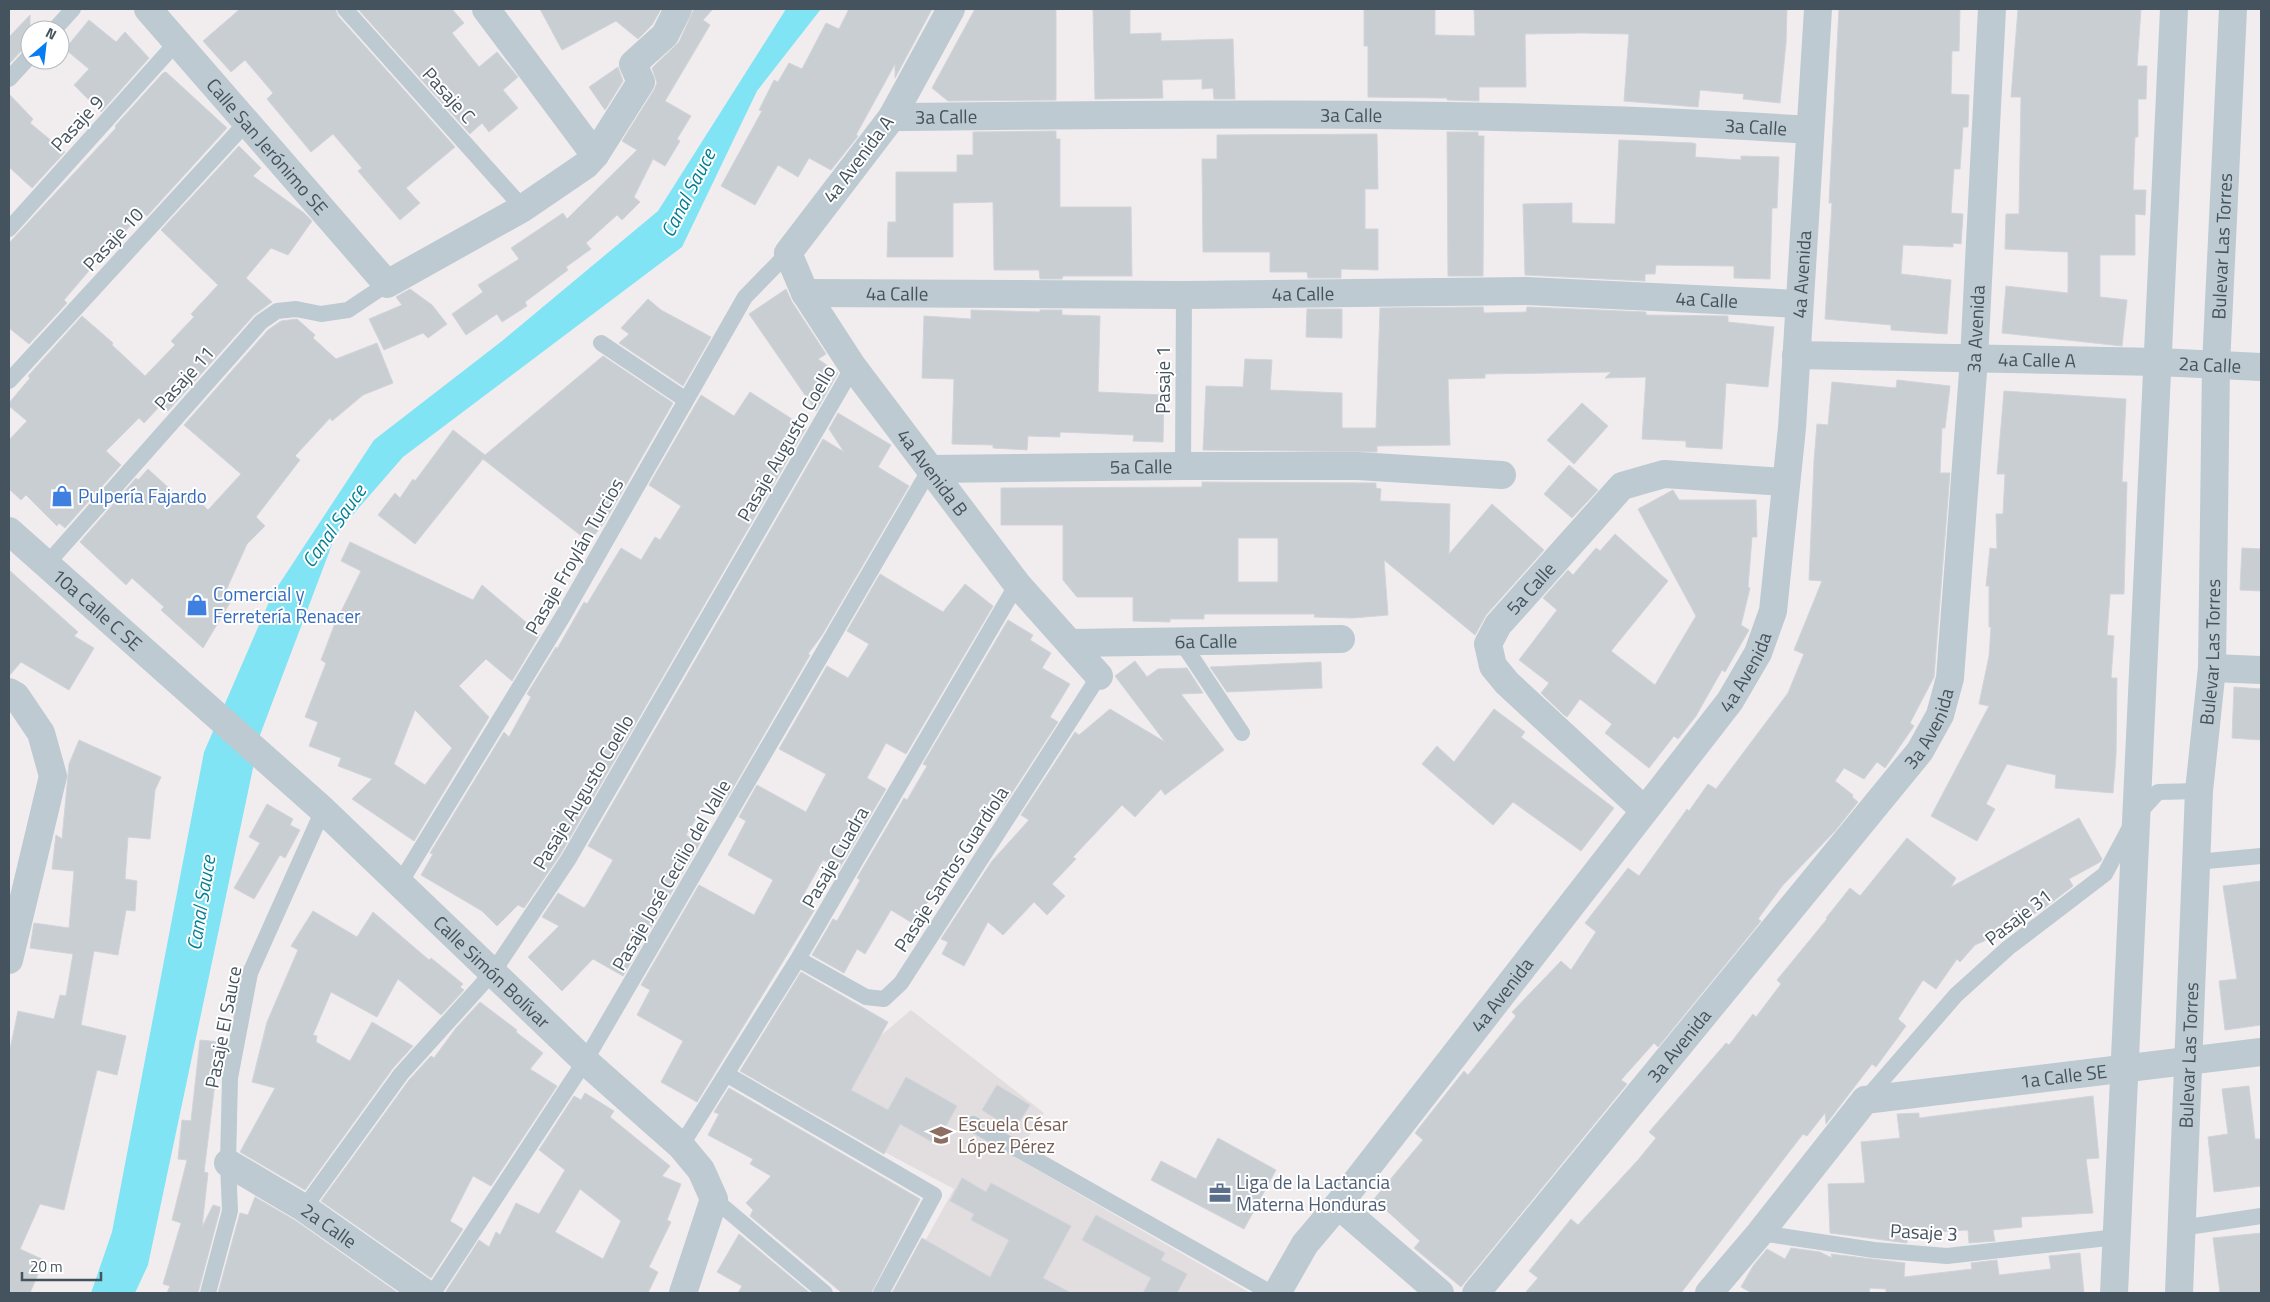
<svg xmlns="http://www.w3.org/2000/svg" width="2270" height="1302" font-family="'Titillium Web',sans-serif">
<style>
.education{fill:#e2dee0}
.water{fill:#80e4f4}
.building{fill:#c9ced3;stroke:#d1d4da;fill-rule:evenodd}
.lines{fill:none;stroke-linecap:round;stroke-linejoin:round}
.service{stroke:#bdcad2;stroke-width:16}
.minor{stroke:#bdcad2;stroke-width:28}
.tertiary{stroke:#bdcad2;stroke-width:28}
.labels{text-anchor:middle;stroke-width:4;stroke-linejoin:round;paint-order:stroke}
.street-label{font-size:19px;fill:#44535d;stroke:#fff}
.shop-label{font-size:19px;fill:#366cbe;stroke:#fff;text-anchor:start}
.education-label{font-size:19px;fill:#785e54;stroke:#fff;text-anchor:start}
.service-label{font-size:19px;fill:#4e5e75;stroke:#fff;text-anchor:start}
.water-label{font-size:20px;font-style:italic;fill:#037f93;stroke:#fff}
</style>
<rect width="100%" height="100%" fill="#f1edee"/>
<!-- education -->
<path class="education" d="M911,1010l133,103 -29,44 235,136h-354l58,-104 -156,-83z"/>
<!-- water -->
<path class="water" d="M786,9h35l-64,82 -75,156 -279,210 -67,77 -76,201 -112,530 -13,28h-44l21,-61 92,-480 68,-157 102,-155 128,-99 156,-130z"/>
<!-- building -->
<path class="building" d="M240,9h95l3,7 117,131 -49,41 14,15 -20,17 -42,-49 4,-3 -29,-34 -22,18 -44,-53 6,-6 -28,-33 -14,12 -28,-31z
M358,9h94l12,14 -12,10 27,34 18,-15 21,25 -15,13 15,18 -29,24 -7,-9 -12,11z
M540,9h121l-9,16 -14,14 -22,-18 -54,29z
M694,9h19l-10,11 7,5 -45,76 26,15 -14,23 3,2 -15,25 -12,-7 -19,38 6,5 -18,18 -5,-5 -31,28 5,6 -25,18 2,3 -43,32 2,4 -25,16 -5,-8 -31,21 -14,-21 31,-22 -5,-7 41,-26 -8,-11 52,-35 4,6 70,-69 -15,-9 32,-51 3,-7 -5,-15 27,-26z
M849,9h83l-37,69v-14l-39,71 2,1 -27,34 -22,-12 -11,19 -20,-12 -23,40 -34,-19 41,-75 -3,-1 15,-30 4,2 11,-19 13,6 24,-46 13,6z
M975,9h81v91l-108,1 -16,-13z
M1093,9h37v25l31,-1v8l72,-2 2,60h-21l-1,-11 -11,1v-10l-40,1 1,18 -68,1z
M1364,9h71v26l40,1 -1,-27h313l-1,34 -6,60 -37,-4 1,-5 -44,-4 -2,17 -74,-6 5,-67 -46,-1 -58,1 1,53h-47v14l-32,-1v-2h-6l-73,-1v-51h-4z
M1839,9h121l-1,42h-7l-1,43 18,1 -1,32h-5l-3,42h-6l-3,44 12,1 -2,30 -8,-1v4l-50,-2 -2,29 50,6 -4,54 -56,-4v-5l-66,-6 7,-116h-3l2,-39z
M2018,9h123l-4,57h10l-1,33h-8v38h-3l-2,53h13l-1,25 -10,-1v41h-35v42l27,3 -5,46 -120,-13 4,-47 62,7v-41l-63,-3 1,-35h13l2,-117h-10z
M30,15v31l-7,3 -14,15v-27z
M89,20l27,22 9,-10 24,26 -48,54 -27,-27 15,-16 -24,-20z
M618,67l5,14 -18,29 -16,-23z
M166,72l61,56 -80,88 -4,-3 -37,38 -42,49 3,3 -38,41 -20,-16v-85l107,-115 -1,-2 48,-53z
M9,94l24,25 -3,4 35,29 -33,36 -23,-21z
M1056,131v8h4v68h71l1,69h-69l-1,3h-22l-1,-9h-45l-1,-68 -40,1v54h-66l1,-35h8v-50h61v-17h16v-23z
M1447,132h31v4h6l-1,140h-35z
M1377,134l1,55h-13v40h13v41l-37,-1v9h-33l-1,-6h-37v-20h-67l-1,-93h15v-24z
M1619,140l74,3 3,1 -1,13 46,3v-4l38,1 -2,51h-5l-2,71 -36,-1v-12l-78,-1 -1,9h-10v7l-120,-6 -2,-71 49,-1v20l43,1z
M239,146l22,22 -8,8 51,37 8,8 -24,34 -17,-7 -25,30 26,24 -18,13 -86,96 -7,-6 -17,18 -5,-5 -33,33 15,14 -56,63 -6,-5 -2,3 -31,-31 -5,5 -12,-11v-49l18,-19 -18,-15v-3l21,-25 -2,-2 54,-60 31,27 -1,2 33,31 30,-31 -4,-4 23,-24 -3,-3 27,-29 -57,-55z
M410,289l22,16 15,19 -19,14 -5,-5 -39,17 -15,-31 33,-14 -6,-8z
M786,289l6,13 34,52 -8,5 20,14 -22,38 -67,-97z
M648,299l13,11 50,27 -28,49 -64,-43 10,-9 -8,-6z
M1483,307l1,6 42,-1 1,-5 119,5v3l82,1v6l46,5 -6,60 -42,-4 -4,66 -36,-2v-6l-44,-2 4,-62 -41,1 6,-6 -126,2v4l-37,1 2,66 -73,1v6l-174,-2 3,-64 37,1 2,-28 27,1 -2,30 72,3v35h34l4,-120z
M1307,309h35v29l-36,-1z
M971,310l69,2v-2h22v5l38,1 -2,76 66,3 -1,47 -30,-1 1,-6 -74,-3v5l-32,-1 -1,14 -34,-2v-3l-41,-1 2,-65 -32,-1 2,-62 47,3z
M297,319l18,16 -2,3 23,21 41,-16 16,40 -30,12 -31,26 -2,-3 -35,38 5,4 -44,57 9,9 -18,18 -23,51 7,6 -28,47 -42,-38 3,-3 -32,-29 -6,7 -46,-43 56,-64 2,2 10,-11 34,31 8,-8 18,18 33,-36 -57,-49 84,-95 13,-9z
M603,356l70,47 -69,120 -15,19 -106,-83 -68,85 -37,-29 17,-22 5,5 13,-19 2,2 38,-51 32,25z
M1897,380l53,6 -5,42h-3l-2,45h10l-16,204 -24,46 4,3 -29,42 -8,-6 -13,17 -20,-11 -9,13 18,14 -1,2 6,5 -23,29 -52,54 -25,34 3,2 -103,126 -4,-4 -33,37 6,4 -166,203 -47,-39 6,-7 -46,-42 49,-59 -8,-7 49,-62 4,4 48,-59 -4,-4 49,-51 10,9 25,-38 -11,-9 43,-55 11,8 48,-67 2,2 19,-27 8,5 72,-96 16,-39 -10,-4 28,-69 -13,-1 5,-119 3,-37 11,1 4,-43 64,6z
M2004,391l122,8 -4,83h5l-3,112h-14l-3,41 7,1 -3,42h6l-1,78 -3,37 -58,-5 1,-13 -49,-11 -21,40 9,5 -18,32 -46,-25 58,-110 -10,-2 10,-48 2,-29h-2v-41h-3l4,-38 7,1 -1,-35h7l2,-40h-8z
M750,392l56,36 -246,427 -36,53 -6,-3 -21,21 -15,-15 -61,-36 12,-21 -3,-1 74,-121 5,5 22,-40 -4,-3 29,-47 1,2 27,-47 3,2 34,-56 20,12 14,-23 5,3 21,-34 -32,-21 52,-90 33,21z
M1582,403l26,23 -34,38 -27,-24z
M838,413l53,32 -13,22 31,19 -87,149 -14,19 2,1 -88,152 -14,-8 -22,36 14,8 -77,133 -30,-17 -31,32 -34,-34 31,-31 -17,-9 16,-24 26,15 4,-5 25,-43 -25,-14 235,-407 21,13 -15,-23z
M1569,465l29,25 -26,28 -28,-24z
M1202,482l174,1v5l5,1 -1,12 70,3 -1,50 43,-50 52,46 -58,65 -11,20 -91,-75 4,55 -35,3 -39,-1 1,-3h-111v5h-34v3l-37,-1v-24h-56l-14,-17v-55h-62v-37l201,-1zM1238,538h40v44h-40z
M1673,490l6,10h77l1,37h-5l-4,50 2,1 -9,37 8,5 -24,42 -3,-2 -26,46 -18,23 -4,-3 -25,32 -44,-35 7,-9 -32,-25 -13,18 -4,-3 -22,-21 8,-10 -30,-23 38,-50 -14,-12 25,-28 5,5 23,-27 4,3 15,-17 53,47 -57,70 44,34 41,-69 -58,-107z
M350,542l123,58 9,-15 58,49 -28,47 -26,-22 -27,27 30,31 -75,124 -62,-42 20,-20 -34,-13 3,-8 -32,-12 9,-24 -13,-5 21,-54 -5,-3 13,-34 27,-55 -20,-10zM415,710l37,38 -27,37 -31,-21z
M2242,548l19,1v42l-21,-1z
M9,570l69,62 -4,4 20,12 -25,42 -48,-28 -12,14z
M880,574l63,38 22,-28 28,22 -87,148 -20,-11 -19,35 19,11 -47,80 -16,-9 -23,41 15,8 -118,193 -36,-20 22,-41 -46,-26 13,-25 -9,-5 58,-100 55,30 19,-35 -45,-25 18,-34 -7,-4 18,-32 49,27 20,-38 -47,-25 48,-83 21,12 21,-34 -22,-13z
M1008,620l25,15 -3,5 21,13 -9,15 28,16 -20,33 8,5 -54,83 -12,-8 -78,127 -23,-14 -26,44 -8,-5 -13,24 -32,-18 21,-36 4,2 23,-41 -3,-2 47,-80 3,2 20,-34 -4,-2z
M1135,661l12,16 11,-8 29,-1 16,25 -22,1 43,56 -59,45 -4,-6 -26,28 -13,-12 -49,52 3,2 -24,25 13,12 -18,19 -13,-13 -31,33 -15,-13 -24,44 -22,-12 6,-12 -7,-3 51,-78 37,-41 -8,-5 54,-83 4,3 31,-26 55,33 -50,-66z
M1321,662l1,26 -95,4 -17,-25z
M2234,687l27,2v51l-29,-2z
M1494,709l31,23 -4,5 93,71 -33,43 -68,-49 -20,23 -71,-61 15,-18 17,16z
M79,740l82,37 -6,13 -5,49 -22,-2 -3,42 12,2 -2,30 -9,-1 -8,45 -24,-4 -13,74 45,11 -9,39 -20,-5 -33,140 -24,-6 -20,45 24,11 -14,33h-21v-239l9,-43 36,8 6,-24 6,1 7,-42 -43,-6 4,-25 35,5 5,-57 -22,-2 4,-34 6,4 7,-75z
M267,804l26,15 -3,6 10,5 -15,28 -5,-3 -26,44 -20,-11 26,-45 -11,-6z
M2079,818l23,41 -2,3 -31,17 4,7 -30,23 -33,18 1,2 -36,16 -15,17 -3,-3 -21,30 -13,-9 -25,39 8,7 -30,41 -4,-3 -46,60 -1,-11 -18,23 -4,-2 -122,159h-156l13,-15 -9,-7 42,-52 7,6 60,-65 18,-22 -7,-6 77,-89 3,2 24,-31 3,3 25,-33 -4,-4 50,-61 -1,-1 24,-30 10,8 47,-58 49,40 -5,9z
M2261,881v144l-36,5 -6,-49 18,-2 -14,-93z
M313,911l44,26 16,-25 56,48 2,-2 32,26 -3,3 4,3 -23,25 -43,-36 -21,38 -46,-25 -18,43 4,1 -1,6 34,19 22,-39 41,24 -20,22 -88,122 -65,-38 35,-64 -23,-6 15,-60 31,-72 -7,-4z
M801,972l87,50 -37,68 37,20 18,-33 51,29 -21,38 -36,-20 -16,30 -144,-83z
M480,1002l37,28 -1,2 27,21 -13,16 27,17 -66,100 -18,-10 -23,45 13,8 -32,49 -110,-77 88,-121 22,-24 3,2 22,-30z
M200,1040l20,2 -16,130 4,1 -6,54 11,-22 7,2v3l-22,83h-31l3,-7 -7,-2 18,-61 -9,-3 15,-60 -9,-1 4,-39 9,1z
M997,1085l33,20 -16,25 -32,-20z
M2249,1086l6,53h6v47l-47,6 -6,-55 20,-3 -6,-45z
M729,1088l191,111 -49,94h-29l-92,-77 3,-6 -7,-7 25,-27 -21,-12 3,-5 -45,-24 11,-21 -5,-2z
M585,1093l29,18 -4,6 60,49 -8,10 19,8 -14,36 4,2 -22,45 9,5 -10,21h-203l34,-53 10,7 7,-15 4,3 16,-32 23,11 26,-44 -26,-20 35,-54 7,4zM580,1189l41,32 -18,38 -48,-27z
M2093,1096l6,62 -13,1 7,54 -72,4 1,10 -29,3 2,11 -26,2 -1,-13 -61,4v9l-77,-10 -2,-49 37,-1 -4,-41 39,-4 -3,-24 22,-1v5z
M1218,1138l58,32 -32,59 -93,-49 10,-19 35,18z
M962,1178l24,14 5,-9 80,43 -28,52 28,15h-179l30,-55 68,39 19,-37 -38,-20 3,-6 -24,-13z
M255,1197l41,24 102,72h-180l22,-80 8,2z
M1096,1215l69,38 -4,7 26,14 -10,19h-34l8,-15 -69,-38z
M2261,1233v60h-41l-7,-55z
M739,1234l71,59h-72l4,-7 -25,-14z
M1791,1248l29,4 12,6 -1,-4 74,9 -1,14 68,-8 -1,-6 26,-3 2,15 52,-6 -2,-13 31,-3 4,40h-198v-4l-16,-1 -1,5h-117l-11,-6 12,-21 14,-17 18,10z"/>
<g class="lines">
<!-- service -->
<path class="service" d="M345,9l178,199
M54,30l19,-21
M9,79l21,-23
M9,229l167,-186
M601,343l85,57
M9,381l237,-258
M1183,466l1,-171
M46,565l215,-243 16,-11 19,-2 25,5 27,-4 39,-26
M1181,641l61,92
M2196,862l65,-6
M400,883l163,-267 182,-319 43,-44
M798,959l68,38 18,2 17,-16 198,-307
M726,1074l208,121 -53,98
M1865,1100l91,-105 52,-47 97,-74 31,-58 22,-24 41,-1
M973,1124l298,169
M681,1146l117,-187 219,-375
M714,1199l111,94
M304,1208l97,-134 92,-102 75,-112 285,-493
M2181,1228l80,-12
M1760,1233l114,17 73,6 170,-19
M208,1293l22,-82 -2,-48 2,-85 20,-105 73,-163
M433,1293l152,-232 345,-592"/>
<!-- minor -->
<g class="minor">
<path id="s1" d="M148,9l239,275 136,-76 63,-43 9,-10 46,-73 -8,-18 32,-29 13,-26"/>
<path d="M486,9l109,146"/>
<path id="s2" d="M951,9l-59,108 -104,136 17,40 48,74 164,217 82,92"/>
<path id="s3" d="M892,117c306,-3 612,-7 918,13"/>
<path id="s4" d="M805,293l379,2 343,-4 272,13"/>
<path id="s5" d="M1796,355l363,7"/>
<path id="s6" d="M930,469l253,-3h175l144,9"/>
<path id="s7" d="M1072,643l269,-4"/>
<path d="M2212,668l49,2"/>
<path d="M9,692l7,4 25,37 12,43 -44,184"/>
<path id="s8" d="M1644,810l-137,-127 -14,-17 -5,-22 10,-19 124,-139 42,-12 121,8"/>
<path id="s9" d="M228,1163l76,45 121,85"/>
<path d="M1338,1205l102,88"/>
<path id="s10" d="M1277,1293l28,-49 33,-39 392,-504 28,-48 15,-42 19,-183 26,-419"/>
<path id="s11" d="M1476,1293l444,-542 20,-36 10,-37 24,-319 18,-350"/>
<path id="s12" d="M1709,1293l51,-60 105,-133 396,-48"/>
</g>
<!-- tertiary -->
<g class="tertiary">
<path id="s13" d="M2159,362l102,5"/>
<path id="s14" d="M9,531l314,279 262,251 96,85 20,24 13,29 -31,94"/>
<path d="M2114,1293l60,-1284"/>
<path id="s15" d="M2179,1293l20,-502 13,-123 4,-303 17,-356"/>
</g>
</g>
<!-- icons -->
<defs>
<g id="shop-bare" transform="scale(1.725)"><path d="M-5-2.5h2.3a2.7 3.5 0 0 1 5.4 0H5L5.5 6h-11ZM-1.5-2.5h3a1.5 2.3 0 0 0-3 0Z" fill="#3f7fe0" stroke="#fff" stroke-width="2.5" paint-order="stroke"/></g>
<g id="school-bare" transform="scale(1.725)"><path d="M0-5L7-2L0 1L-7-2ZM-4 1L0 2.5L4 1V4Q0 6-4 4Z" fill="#8d6e63" stroke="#fff" stroke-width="2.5" paint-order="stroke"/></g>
<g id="office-bare" transform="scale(1.725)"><path d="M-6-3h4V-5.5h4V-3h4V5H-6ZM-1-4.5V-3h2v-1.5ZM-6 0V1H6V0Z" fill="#5c6f8a" stroke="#fff" stroke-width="2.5" paint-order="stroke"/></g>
</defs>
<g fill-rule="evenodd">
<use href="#shop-bare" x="62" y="496"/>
<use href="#shop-bare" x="197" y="605"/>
<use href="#school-bare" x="941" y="1135"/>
<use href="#office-bare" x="1220" y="1193"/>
</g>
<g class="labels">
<!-- street labels -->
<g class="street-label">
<text transform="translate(449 95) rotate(48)" y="7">Pasaje C</text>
<text dy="7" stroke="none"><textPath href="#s3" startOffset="459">3a Calle</textPath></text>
<text dy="7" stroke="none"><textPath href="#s3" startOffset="54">3a Calle</textPath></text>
<text transform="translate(77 123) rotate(-48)" y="7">Pasaje 9</text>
<text dy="7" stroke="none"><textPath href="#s3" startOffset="864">3a Calle</textPath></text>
<text dy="7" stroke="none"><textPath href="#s1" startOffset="182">Calle San Jerónimo SE</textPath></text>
<text transform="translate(858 159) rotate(-53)" y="7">4a Avenida A</text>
<text transform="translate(113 239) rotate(-47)" y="7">Pasaje 10</text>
<text dy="7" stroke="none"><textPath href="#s15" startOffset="1048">Bulevar Las Torres</textPath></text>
<text dy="7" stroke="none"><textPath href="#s10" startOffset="1184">4a Avenida</textPath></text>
<text dy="7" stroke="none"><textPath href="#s4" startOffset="92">4a Calle</textPath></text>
<text dy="7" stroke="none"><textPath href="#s4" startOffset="498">4a Calle</textPath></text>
<text dy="7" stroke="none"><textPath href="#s4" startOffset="902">4a Calle</textPath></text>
<text dy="7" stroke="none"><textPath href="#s11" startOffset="1130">3a Avenida</textPath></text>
<text dy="7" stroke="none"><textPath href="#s5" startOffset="241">4a Calle A</textPath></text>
<text dy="7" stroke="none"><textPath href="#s13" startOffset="51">2a Calle</textPath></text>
<text transform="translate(184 378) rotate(-48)" y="7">Pasaje 11</text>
<text transform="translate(1163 380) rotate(-90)" y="7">Pasaje 1</text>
<text transform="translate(786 443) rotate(-60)" y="7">Pasaje Augusto Coello</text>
<text dy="7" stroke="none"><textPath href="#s6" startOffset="211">5a Calle</textPath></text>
<text dy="7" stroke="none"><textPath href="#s2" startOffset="558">4a Avenida B</textPath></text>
<text transform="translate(574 556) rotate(-60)" y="7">Pasaje Froylán Turcios</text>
<text dy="7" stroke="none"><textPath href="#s8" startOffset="302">5a Calle</textPath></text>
<text dy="7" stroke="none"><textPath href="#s14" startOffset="118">10a Calle C SE</textPath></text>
<text dy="7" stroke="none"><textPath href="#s7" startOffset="134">6a Calle</textPath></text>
<text dy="7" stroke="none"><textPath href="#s15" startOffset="642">Bulevar Las Torres</textPath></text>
<text dy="7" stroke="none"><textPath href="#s10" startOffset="779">4a Avenida</textPath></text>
<text dy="7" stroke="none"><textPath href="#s11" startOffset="725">3a Avenida</textPath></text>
<text transform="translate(583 792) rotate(-59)" y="7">Pasaje Augusto Coello</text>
<text transform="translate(835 857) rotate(-60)" y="7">Pasaje Cuadra</text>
<text transform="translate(951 869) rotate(-57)" y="7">Pasaje Santos Guardiola</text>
<text transform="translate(671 875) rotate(-60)" y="7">Pasaje José Cecilio del Valle</text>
<text transform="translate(2018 917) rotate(-38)" y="7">Pasaje 31</text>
<text dy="7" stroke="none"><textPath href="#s14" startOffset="654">Calle Simón Bolívar</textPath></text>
<text dy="7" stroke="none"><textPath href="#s10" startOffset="374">4a Avenida</textPath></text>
<text transform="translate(223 1027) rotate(-79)" y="7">Pasaje El Sauce</text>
<text dy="7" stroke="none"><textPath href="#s11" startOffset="320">3a Avenida</textPath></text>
<text dy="7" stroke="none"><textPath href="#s15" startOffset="238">Bulevar Las Torres</textPath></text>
<text dy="7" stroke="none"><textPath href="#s12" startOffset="448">1a Calle SE</textPath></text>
<text dy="7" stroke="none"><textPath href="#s9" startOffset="119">2a Calle</textPath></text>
<text transform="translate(1924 1232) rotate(3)" y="7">Pasaje 3</text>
</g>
<!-- shop labels -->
<g class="shop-label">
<text x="78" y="503">Pulpería Fajardo</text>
<text x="213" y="601">Comercial y<tspan x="213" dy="22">Ferretería Renacer</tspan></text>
</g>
<!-- education labels -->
<g class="education-label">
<text x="958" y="1131">Escuela César<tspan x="958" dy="22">López Pérez</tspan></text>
</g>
<!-- service labels -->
<g class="service-label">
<text x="1236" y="1189">Liga de la Lactancia<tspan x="1236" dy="22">Materna Honduras</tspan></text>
</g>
<!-- water labels -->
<g class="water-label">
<text transform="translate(688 193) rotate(-63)" y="7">Canal Sauce</text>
<text transform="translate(334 526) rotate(-55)" y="7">Canal Sauce</text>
<text transform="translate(201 903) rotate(-81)" y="7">Canal Sauce</text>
</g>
</g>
<!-- border -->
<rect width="2270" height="1302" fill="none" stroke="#44535d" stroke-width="20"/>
<!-- north arrow -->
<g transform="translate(45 45) rotate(28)"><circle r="24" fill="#ffffff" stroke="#b4babe"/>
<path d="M0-4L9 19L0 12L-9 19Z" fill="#087df1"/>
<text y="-8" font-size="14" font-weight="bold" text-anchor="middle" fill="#44535d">N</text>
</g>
<!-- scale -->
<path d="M22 1272v8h79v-8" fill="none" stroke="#44535d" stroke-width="2.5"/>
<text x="30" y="1272" font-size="15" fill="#44535d" stroke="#ffffff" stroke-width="4" paint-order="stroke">20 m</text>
</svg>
